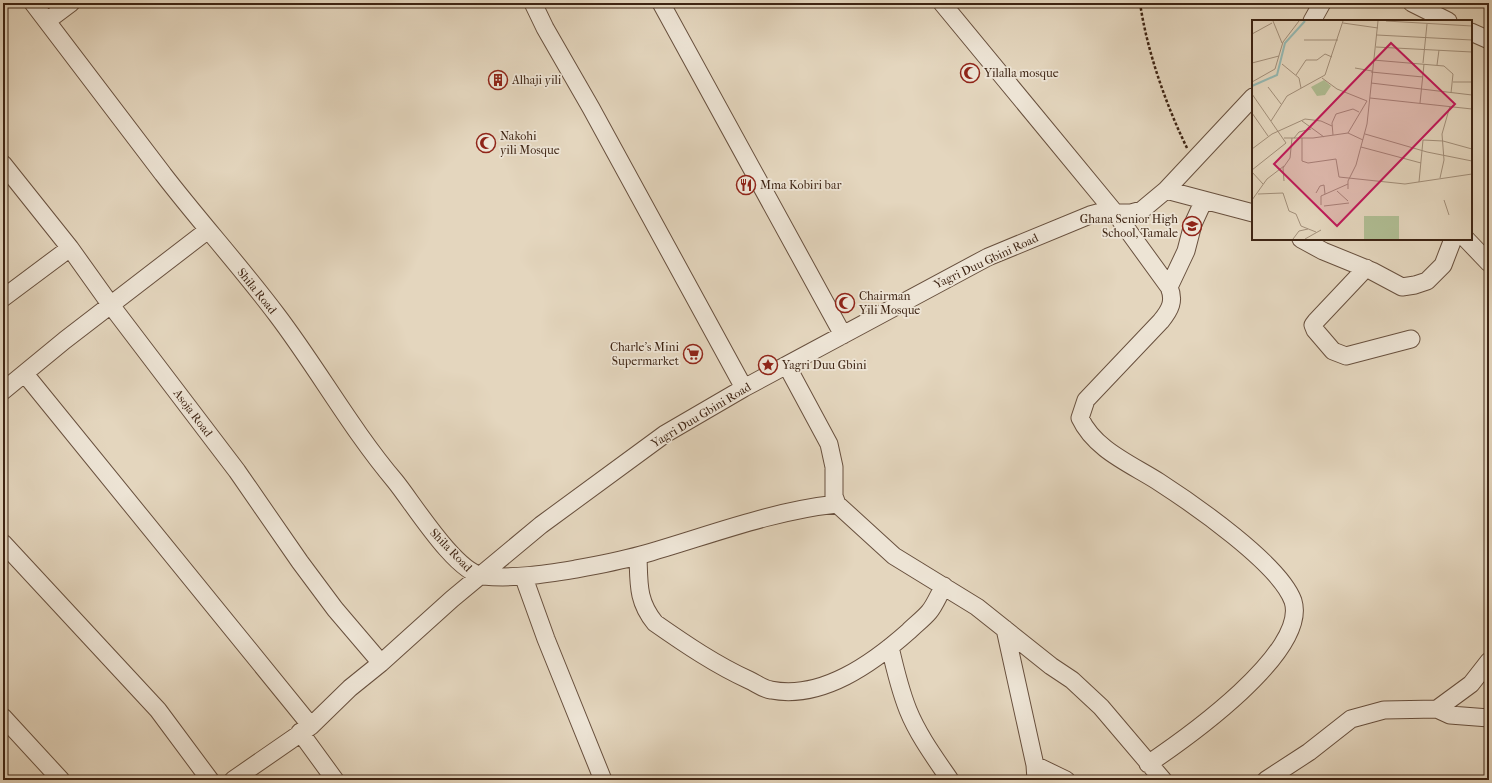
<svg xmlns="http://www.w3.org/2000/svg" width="1492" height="783" font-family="'IM FELL French Canon',serif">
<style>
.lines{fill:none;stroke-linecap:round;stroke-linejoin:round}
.minor-casing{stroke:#68503e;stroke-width:19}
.path{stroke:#3e2413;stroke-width:2.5;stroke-dasharray:3 2;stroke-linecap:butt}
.minor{stroke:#ede4d5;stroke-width:17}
.labels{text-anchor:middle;stroke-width:3.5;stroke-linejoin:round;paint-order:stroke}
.poi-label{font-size:12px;fill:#3e2413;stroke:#ede4d5;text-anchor:start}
.street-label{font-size:12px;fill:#3e2413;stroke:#ede4d5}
.inset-river{fill:none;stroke:#95b9b3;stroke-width:2}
.inset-road{fill:none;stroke:#a28f7a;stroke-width:1}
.view{fill:#c2185b;fill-opacity:0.15;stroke:#c2185b;stroke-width:2}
.inset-edge{fill:none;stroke:#3e2413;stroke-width:2}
</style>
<rect width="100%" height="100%" fill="#e4d6be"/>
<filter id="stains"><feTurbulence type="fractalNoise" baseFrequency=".005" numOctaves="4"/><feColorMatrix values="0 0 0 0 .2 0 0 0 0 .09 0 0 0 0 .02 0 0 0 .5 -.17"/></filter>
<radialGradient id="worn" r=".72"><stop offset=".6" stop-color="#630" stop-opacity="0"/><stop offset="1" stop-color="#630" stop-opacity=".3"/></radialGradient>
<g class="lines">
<!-- minor casing -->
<g class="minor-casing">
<path id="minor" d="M33,3c44,57 87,114 130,171 37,48 78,93 114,141 41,54 74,114 118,166 18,22 60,91 88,95 32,3 62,-2 93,-7 22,-4 43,-8 65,-14 64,-18 129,-44 196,-51
M533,3l12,25 46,80 153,280
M661,3l182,332
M942,3l174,211 53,73c6,14 1,23 -8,34l-75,79 -6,18c15,32 51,46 79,64 34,22 121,82 134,119 16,51 -108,138 -145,163
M1412,3l36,18
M47,21l24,-18
M1312,21l10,-18
M1471,32l18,8
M3,164l67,84 40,56 127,167 63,91 35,47 46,54
M1166,190l87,23
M1301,239l22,12 49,20 30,16 13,-2 12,-4 16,-16 10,-26
M1466,239l23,24
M1366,268l-50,53 -3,4 2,5 18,21 13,5 65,-17
M1169,287l17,-36 7,-27 11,-24
M3,298l67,-50
M787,366l42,78 5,23v29l3,8 57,52 83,51 74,59 21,14 29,27 62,73
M25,374l286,352
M3,391l62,-51 143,-110
M3,543l155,167 52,70
M638,556c1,27 -1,45 17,67 30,21 61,42 94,57 7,3 14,9 22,10 51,10 102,-27 138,-59 6,-6 14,-12 20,-19 6,-7 10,-18 15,-26
M524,578l22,61 57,141
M1005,629l30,136 1,15
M890,647c5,22 10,43 18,63 10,25 27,48 42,70
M1437,709l13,6 39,3
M3,717l58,63
M300,732l35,48
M1035,765l31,15
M233,780l78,-54 39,-38 31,-25 71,-64 89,-74 124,-91 79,-46 244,-131 102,-42 11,-3 30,1 11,-3 24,-20 87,-93
M1266,780l43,-28 42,-33 33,-9 53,-1 34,-25 18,-23"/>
</g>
<!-- path -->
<path class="path" d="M1140,3c7,48 26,102 47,145"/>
<!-- minor -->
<use href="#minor" class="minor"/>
</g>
<!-- icons -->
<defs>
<g id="mosque-ring" transform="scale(1)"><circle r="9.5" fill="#ede4d5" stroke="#8f2418" stroke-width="1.5"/><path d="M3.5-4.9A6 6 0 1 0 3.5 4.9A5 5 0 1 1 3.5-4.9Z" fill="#8f2418"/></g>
<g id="building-ring" transform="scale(1)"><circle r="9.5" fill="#ede4d5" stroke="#8f2418" stroke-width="1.5"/><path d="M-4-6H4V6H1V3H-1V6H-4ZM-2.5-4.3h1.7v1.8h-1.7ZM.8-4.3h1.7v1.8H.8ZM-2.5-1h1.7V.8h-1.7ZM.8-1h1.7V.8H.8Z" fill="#8f2418"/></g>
<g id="restaurant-ring" transform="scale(1)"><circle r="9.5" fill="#ede4d5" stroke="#8f2418" stroke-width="1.5"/><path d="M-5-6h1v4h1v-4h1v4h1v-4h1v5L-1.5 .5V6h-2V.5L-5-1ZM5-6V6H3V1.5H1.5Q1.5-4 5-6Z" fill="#8f2418"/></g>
<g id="school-ring" transform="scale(1)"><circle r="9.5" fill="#ede4d5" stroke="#8f2418" stroke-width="1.5"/><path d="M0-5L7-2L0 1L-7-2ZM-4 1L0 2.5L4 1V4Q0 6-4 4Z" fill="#8f2418"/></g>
<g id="supermarket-ring" transform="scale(1)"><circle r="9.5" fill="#ede4d5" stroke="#8f2418" stroke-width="1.5"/><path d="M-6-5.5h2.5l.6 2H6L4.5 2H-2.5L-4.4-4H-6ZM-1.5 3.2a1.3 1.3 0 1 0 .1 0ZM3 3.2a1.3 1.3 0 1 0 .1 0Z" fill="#8f2418"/></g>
<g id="sight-ring" transform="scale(1)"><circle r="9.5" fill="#ede4d5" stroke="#8f2418" stroke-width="1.5"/><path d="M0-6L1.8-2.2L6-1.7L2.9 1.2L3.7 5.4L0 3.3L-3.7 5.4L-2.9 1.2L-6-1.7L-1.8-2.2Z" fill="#8f2418"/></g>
</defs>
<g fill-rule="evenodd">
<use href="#mosque-ring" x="970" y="73"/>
<use href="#building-ring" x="498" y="80"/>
<use href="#mosque-ring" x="486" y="143"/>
<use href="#restaurant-ring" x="746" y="185"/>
<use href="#school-ring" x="1192" y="226"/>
<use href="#mosque-ring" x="845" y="303"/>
<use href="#supermarket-ring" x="693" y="354"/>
<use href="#sight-ring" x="768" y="365"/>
</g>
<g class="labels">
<!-- poi labels -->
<g class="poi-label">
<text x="984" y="77">Yilalla mosque</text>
<text x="512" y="84">Alhaji yili</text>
<text x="500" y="140">Nakohi<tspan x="500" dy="14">yili Mosque</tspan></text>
<text x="760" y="189">Mma Kobiri bar</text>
<text x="1178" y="223" text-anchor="end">Ghana Senior High<tspan x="1178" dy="14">School, Tamale</tspan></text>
<text x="859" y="300">Chairman<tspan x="859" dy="14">Yili Mosque</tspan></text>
<text x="679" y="351" text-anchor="end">Charle's Mini<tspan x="679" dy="14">Supermarket</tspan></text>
<text x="782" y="369">Yagri Duu Gbini</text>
</g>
<!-- street labels -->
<g class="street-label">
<text transform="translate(986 261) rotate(-25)" y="4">Yagri Duu Gbini Road</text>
<text transform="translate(257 291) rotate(51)" y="4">Shila Road</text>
<text transform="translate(193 413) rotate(53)" y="4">Asoja Road</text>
<text transform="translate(701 415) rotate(-31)" y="4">Yagri Duu Gbini Road</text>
<text transform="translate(451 550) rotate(46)" y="4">Shila Road</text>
</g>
</g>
<!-- overview -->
<g transform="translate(1252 20)">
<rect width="220" height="220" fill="#e4d6be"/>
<path d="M72,60l7,6 -6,9 -8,1 -6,-9zM112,196h35v23h-35z" fill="#b0be94"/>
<path class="inset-river" d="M0,66l25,-11 8,-32 20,-22"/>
<path class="inset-road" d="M21,1l9,22M134,1l86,5M91,3l35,5M0,14l20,-11M125,15l95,5M52,20h34M124,27l96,5M121,40l71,6 9,8 -2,19M0,43l27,-7M171,43l4,-39M30,44l17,14 2,10M185,45l2,-15M103,48l17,3M119,52l52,5M44,55l10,-15h11l8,-6 7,3M70,58l15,11 30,12M0,62l23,-13 8,-27 16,-21M201,62h19M119,63l101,12M16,67l13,17M0,74l34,49 -34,27M118,78l102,11M168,83l4,-39M0,93l16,23M19,101l16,-25 38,-21 18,-54M50,101l22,16M96,113l19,-32M113,114l62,18 45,9M81,115l-1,-12 4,-9 17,-5 6,3M32,118h29l35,-5 15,7M42,118l5,-6 12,-3M50,118v23l6,2 28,-4 3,18 66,7 67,-10M109,127l60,16M0,129l20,-15 33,-15 16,2 11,5M0,152l11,12M188,158l4,-18 -2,-26 8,-28M32,161l-1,-13 7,-10 2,-20M167,162l4,-42 20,1 29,8M96,169v-8l8,-16 11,-41 11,-103M85,171l11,10M64,173l4,-7 4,-1 1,9M6,174l25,-1 6,18 7,3 5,12 15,6M0,180l15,-21 17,-13M192,180l5,15M69,185v-9l27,-12M72,186l25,-3M0,199v17M41,219l6,-8 9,-2M53,219l16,-9"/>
<path class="view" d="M139,23l64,61 -118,122 -63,-62z"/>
<rect width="220" height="220" class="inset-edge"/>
</g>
<!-- margin -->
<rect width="1492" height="783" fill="none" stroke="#e4d6be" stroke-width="16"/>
<rect x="4" y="4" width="1484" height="775" fill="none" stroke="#3e2413" stroke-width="2"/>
<rect x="8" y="8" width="1476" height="767" fill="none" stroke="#3e2413"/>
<rect width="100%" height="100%" filter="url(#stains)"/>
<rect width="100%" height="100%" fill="url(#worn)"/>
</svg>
